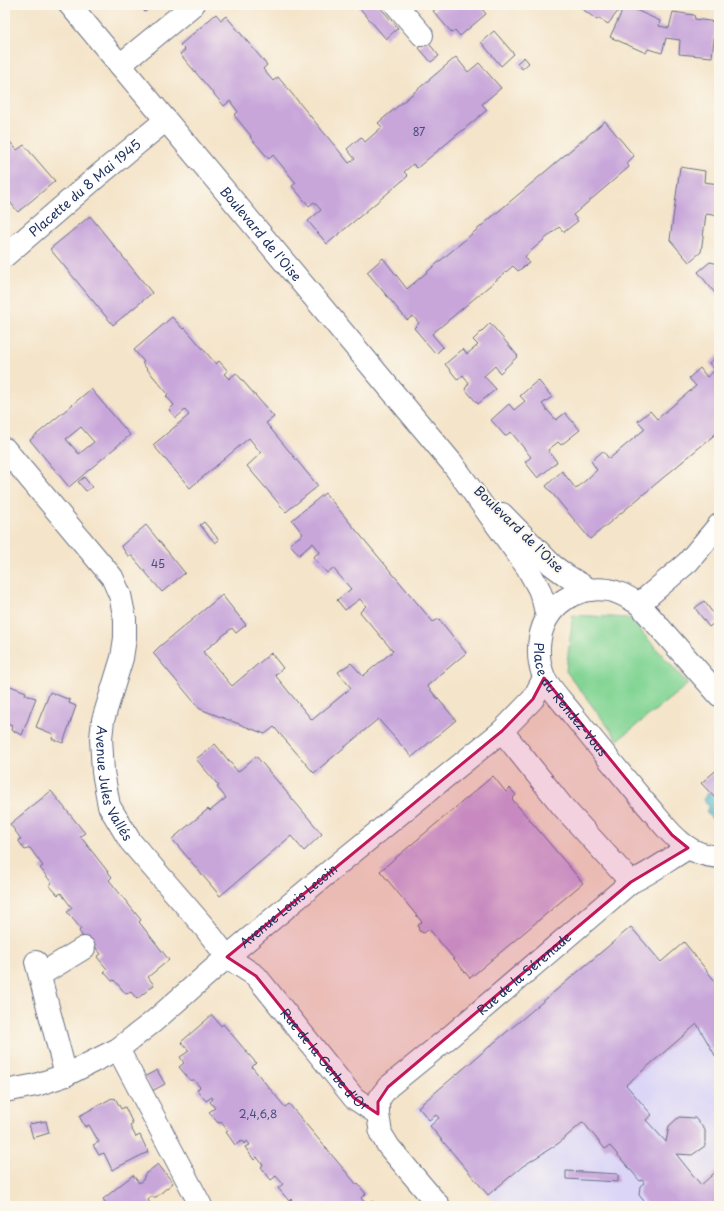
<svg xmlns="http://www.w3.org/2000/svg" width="724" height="1211" font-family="'Playpen Sans',sans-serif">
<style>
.built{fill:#dbd6f7}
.green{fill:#84d595;stroke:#50827a}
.water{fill:#49b5c5;stroke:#327292}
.building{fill:#c8a6da;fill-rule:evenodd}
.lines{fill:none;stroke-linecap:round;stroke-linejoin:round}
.minor-casing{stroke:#676e83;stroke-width:24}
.major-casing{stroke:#676e83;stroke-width:24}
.minor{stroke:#fff;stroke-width:22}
.major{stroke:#fff;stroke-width:22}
.marked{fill:#c2185b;fill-opacity:0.2;stroke:#c2185b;stroke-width:3;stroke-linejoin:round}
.labels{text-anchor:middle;stroke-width:4;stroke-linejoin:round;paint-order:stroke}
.number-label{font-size:11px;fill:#464d7d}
.street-label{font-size:13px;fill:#1b2f5e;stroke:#fbf7ec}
</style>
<rect width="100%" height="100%" fill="#fbf7ec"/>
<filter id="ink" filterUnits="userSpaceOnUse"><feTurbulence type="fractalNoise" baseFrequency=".025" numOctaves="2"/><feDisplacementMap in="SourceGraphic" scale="8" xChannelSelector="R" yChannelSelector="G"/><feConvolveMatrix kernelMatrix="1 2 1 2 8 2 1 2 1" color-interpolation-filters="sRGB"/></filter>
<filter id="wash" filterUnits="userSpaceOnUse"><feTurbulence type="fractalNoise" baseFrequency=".012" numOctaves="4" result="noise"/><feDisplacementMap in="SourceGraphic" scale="16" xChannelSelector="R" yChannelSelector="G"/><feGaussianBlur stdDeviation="0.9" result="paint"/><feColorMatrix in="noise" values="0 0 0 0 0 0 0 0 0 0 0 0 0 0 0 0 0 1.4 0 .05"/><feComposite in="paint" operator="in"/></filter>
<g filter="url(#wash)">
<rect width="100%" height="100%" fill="#f4e4c9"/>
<!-- built -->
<path class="built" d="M632,927l30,35 23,-19 25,30 9,-6v239h-221l-82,-97z"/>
<!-- green -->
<path class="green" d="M573,615l56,3 59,66 -70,56 -52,-69z"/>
<!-- water -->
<path class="water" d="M709,792l6,6 4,-4v33l-13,-15 3,-6 -6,-7z"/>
<g id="blocks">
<!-- building -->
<path class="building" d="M139,5h14l-8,7z
M357,5h21l20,23 -12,11z
M434,5h45l7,9 -26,22 -5,-6 -3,3 -19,-22 4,-3z
M577,5h46l-15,19 -9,-6 -2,2z
M625,5l35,16 -1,5 10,2 4,-16 21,3 1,4 21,3 -4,35 -33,-3 1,-14 -14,-2 -4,15 -14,-4 -2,4 -36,-16z
M216,14l5,6 5,-4 41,49 -4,4 10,12 5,-4 71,86 6,-4 -8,-10 14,-12 4,5 17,-15 -4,-4 78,-66 12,15 11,-9 22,25 -19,16 5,6 -70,58 -4,-4 -9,8 4,4 -81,68 -19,-23 13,-11 -7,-8 -5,4 -17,-20 4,-3 -23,-28 -4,4 -19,-22 1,-1 -17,-21 4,-3 -8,-11 -6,5 -44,-52 5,-4 -5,-5z
M494,31l20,23 -13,12 -20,-24z
M427,41l12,15 -8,6 -12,-14z
M524,57l5,6 -7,6 -5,-6z
M605,121l29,35 -7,7 2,4 -56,48 5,6 -14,11 -5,-5 -34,29 4,7 -11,8 -5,-5 -81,68 11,13 -7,7 -22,-26 5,-5 -6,-7 -6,4 -40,-48 16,-14 24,31z
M5,136l12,14 7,-5 31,36 -37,31 -13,-16z
M680,167l25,4 -1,11 15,2v32l-13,-2 -5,38 -12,10 -19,-22z
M90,216l62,77 -39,32 -63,-76z
M710,262l9,2v34l-21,-26z
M172,317l11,12 2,-1 31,36 3,-3 9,10 -4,3 5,5 7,-6 38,44 -8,6 52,63 -32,26 -39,-46 14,-13 -12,-15 -59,50 -37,-43 36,-30 -4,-5 -9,8 -7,-8 5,-5 -8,-9 2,-2 -26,-31 2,-1 -10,-12z
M490,323l28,33 -18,17 -5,-7 -11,10 12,13 -18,15 -13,-15 4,-6 -6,-8 -5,5 -13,-16 18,-15 4,5 11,-9 -5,-5z
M719,355v76l-129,108 -44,-53 16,-15 14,18 21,-19 -6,-9 12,-10 6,8 36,-30 -7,-8 12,-10 7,8 39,-33 -7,-8 11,-10 7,9 8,-7 -6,-7z
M538,380l14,17 -10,7 14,16 9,-7 15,17 -19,15 -3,-3 -10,8 9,12 -19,16 -13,-16 6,-5 -20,-25 -6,4 -14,-16 18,-16 5,6 11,-9 -5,-5z
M91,389l39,46 -61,52 -39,-47zM81,427l13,15 -15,12 -13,-15z
M84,477l8,10 -6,4 -8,-9z
M325,493l108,129 6,-3 27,34 -39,33 29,34 -44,37 -34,-38 -64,54 -40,-46 -9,7 -65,-25 -47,-56 6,-6 63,-52 24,30 -10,8 -4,-5 -29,24 29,34 39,-33 12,15 -8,7 37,45 39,-32 -13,-16 13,-9 12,13 30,-25 -33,-39 6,-6 -6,-7 -15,11 -8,-10 14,-11 -18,-21 -6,5 -14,-16 7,-5 -7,-9 -14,12 -9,-11 13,-10 -11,-14z
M204,522l15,18 -4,3 -15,-18z
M146,525l39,48 -23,19 -30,-36h-4l-7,-10z
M704,601l14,19 -9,7 -14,-19z
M5,684l21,8 -1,3 11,3 -14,37 -11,-5 1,-4 -7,-3z
M50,692l20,8 -1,3 7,3 -13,37 -11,-4 1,-5 -17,-7z
M215,744l23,28 18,-16 66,78 -18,17 -13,-15 -71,60 -48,-57 36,-30 2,2 16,-13 -9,-11 2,-1 -23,-27z
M719,768v26l-4,4 -14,-15z
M493,776l13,16 4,-4 6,7 -4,4 71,84 -113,95 -41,-49 -5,4 -5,-2 -1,-6 4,-3 -42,-51z
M51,791l34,42 -5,3 32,41 -3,3 32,40 -2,2 30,38 -21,17 6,8 -17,14 -6,-7 -5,2 -12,-14 -2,1 -8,-9 3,-3 -10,-12 4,-3 -13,-16 -3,2 -6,-9 2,-2 -14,-17 5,-4 -11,-15 -3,2 -9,-10 3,-2 -12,-15 3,-2 -13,-18 -5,2 -7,-10 3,-1 -11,-15z
M631,927l30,35 23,-20 35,44v70l-3,1 -19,-33 -71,61 26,30 -6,5 20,22 3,-16 10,-9 16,1 10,12v16l-13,9 -16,-1 25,31 18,-16v37h-71l-9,-11 1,-9 4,-3 -2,-3 -2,1 -30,-35 -5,3 -22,-27 -24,21 -36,23 -35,29 -58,-69 9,-8 -3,-3 -7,5 -11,-13z
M212,1015l9,11 2,-2 33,39 -4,4 33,40 4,-3 68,81 1,-1 8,10 -5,4 6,7 5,-4 5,5h-80l-6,-7 -2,2 -11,-13 5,-4 -7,-8 -5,4 -10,-13 2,-2 -6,-8 -3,3 -9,-13 5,-2 -3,-4 -3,3 -2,-3 -7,4 -9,-13 2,-1 -7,-9 -3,1 -9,-11 6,-4 -5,-6 3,-3 -1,-2 -6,4 -9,-11 3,-3 -7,-8 -2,2 -12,-14 5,-4 -4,-6 9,-6 -8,-9z
M157,1070l8,14 -13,7 -8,-14z
M112,1098l1,1 2,-1 6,11 4,-2 8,17 -3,2 6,11 4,-2 8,17 -36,18 -8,-17 -5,2 -6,-10 6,-3 -10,-17 -4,2 -6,-11z
M46,1121l3,12 -16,5 -4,-14z
M158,1164l15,19 -17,14h-6l-2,3 4,6h-44l-5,-7 30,-24 6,8 4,-3 2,-6z
M566,1171l52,3v8l-52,-3z"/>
</g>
</g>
<g filter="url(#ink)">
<use href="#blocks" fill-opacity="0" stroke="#676e83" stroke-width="1"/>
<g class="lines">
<!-- minor casing -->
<g class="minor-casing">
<g id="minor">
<path d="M396,5l26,30"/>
<path d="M120,65l73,-60"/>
<path id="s1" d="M5,256l94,-81 67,-55"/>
<path id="s2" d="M5,449l107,128 8,18 5,24v19l-3,20 -19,62 -2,18 2,34 6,34 21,35 75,87 22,29 29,19 98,122 24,16"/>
<path d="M639,604l49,-42 31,-37"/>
<path d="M502,731l61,76 68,75"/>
<path d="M36,962l30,113"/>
<path d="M40,975l44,-27"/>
<path d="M118,1049l83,157"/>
<path id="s3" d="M5,1091l31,-6 30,-10 52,-26 35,-27 74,-65 115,-96 160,-130 31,-32 11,-21"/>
<path id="s4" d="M439,1206l-50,-59 -8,-13 -3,-20v-12l3,-6 7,-9 64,-52 179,-153c20,-9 38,-23 57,-34"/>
</g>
</g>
<!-- major casing -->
<g class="major-casing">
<g id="major">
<path id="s5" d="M70,5l382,458 75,104 12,22 4,11 4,17"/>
<path d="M502,514l50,51 15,11 23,14"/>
<path id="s6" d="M719,695l-80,-91c-10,-6 -19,-12 -30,-14 -33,-5 -63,15 -69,48 -2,12 -1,27 4,39 4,9 22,29 29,38 24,30 48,59 73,89 12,13 22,29 37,40 10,8 23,12 36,13"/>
</g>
</g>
<!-- minor -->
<use href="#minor" class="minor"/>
<!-- major -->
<use href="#major" class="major"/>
</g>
</g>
<!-- marked area -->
<path class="marked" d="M544,678l128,157 16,13 -57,34 -243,205 -10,15v12l-24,-16 -98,-122 -29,-19 275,-226 31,-32z"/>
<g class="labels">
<!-- number labels -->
<g class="number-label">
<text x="419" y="136">87</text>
<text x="158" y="568">45</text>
<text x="258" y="1118">2,4,6,8</text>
</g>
<!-- street labels -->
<g class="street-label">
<text dy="5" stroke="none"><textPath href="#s1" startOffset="105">Placette du 8 Mai 1945</textPath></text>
<text dy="5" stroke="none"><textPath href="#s5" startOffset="298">Boulevard de l'Oise</textPath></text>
<text transform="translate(519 529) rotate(44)" y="5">Boulevard de l'Oise</text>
<text dy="5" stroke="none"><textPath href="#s6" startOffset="319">Place du Rendez-Vous</textPath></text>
<text dy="5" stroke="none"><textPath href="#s2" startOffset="381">Avenue Jules Vallés</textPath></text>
<text dy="5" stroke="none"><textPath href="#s3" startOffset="344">Avenue Louis Lecoin</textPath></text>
<text dy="5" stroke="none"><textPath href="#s4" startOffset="320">Rue de la Sérenade</textPath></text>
<text dy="5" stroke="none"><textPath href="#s2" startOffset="737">Rue de la Gerbe d'Or</textPath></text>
</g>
</g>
<!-- margin -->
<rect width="724" height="1211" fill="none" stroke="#fbf7ec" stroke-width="20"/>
</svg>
